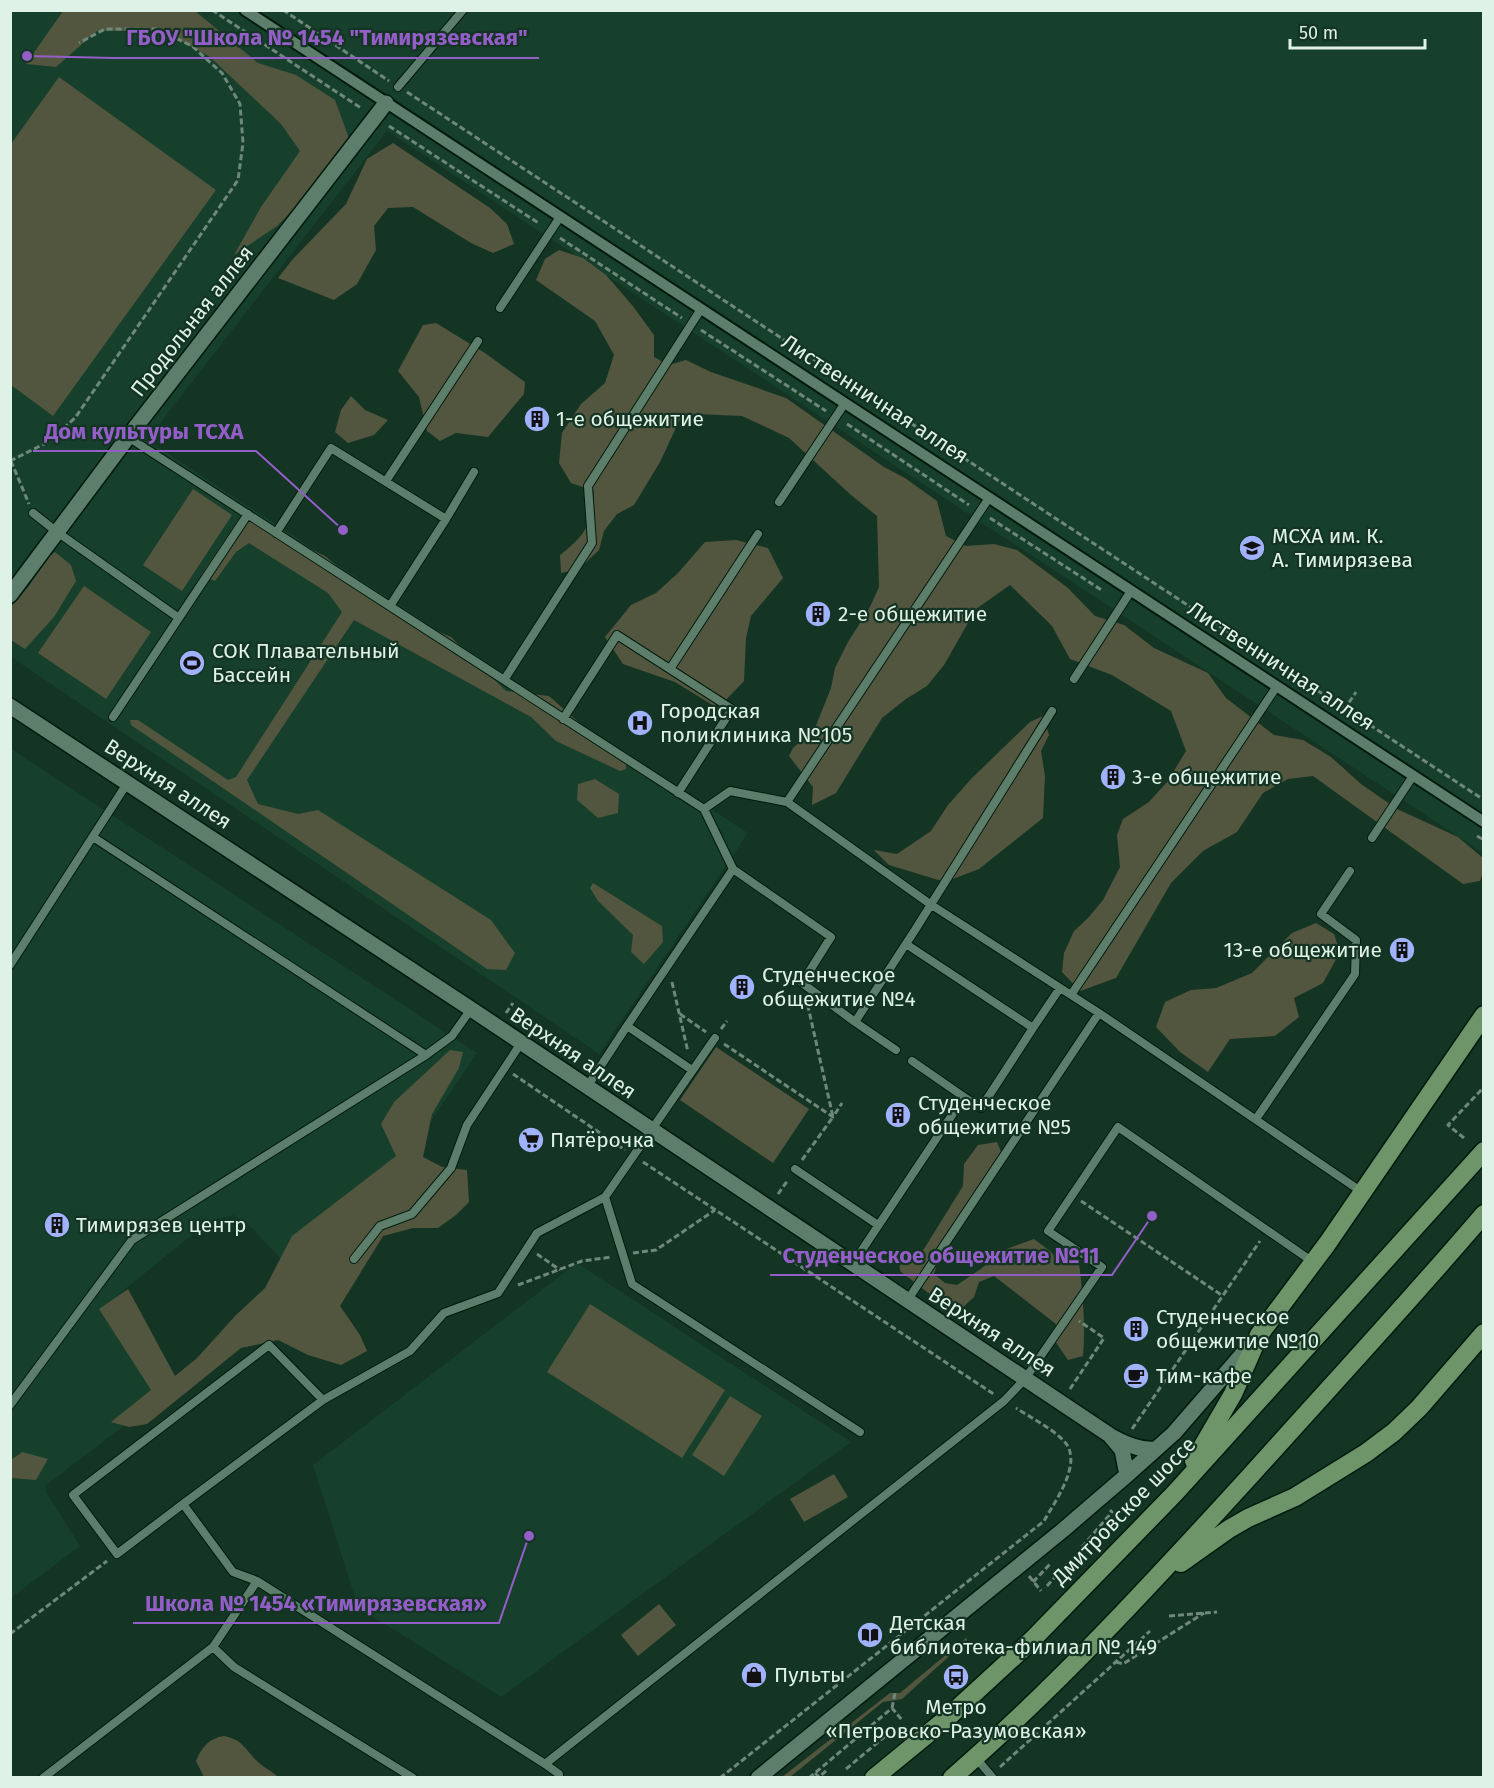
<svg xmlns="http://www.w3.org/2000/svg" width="1494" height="1788" font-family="'Fira Sans',sans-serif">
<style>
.built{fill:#163f2c}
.green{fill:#53563f}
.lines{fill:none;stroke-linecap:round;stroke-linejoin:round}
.service-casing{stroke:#001b0d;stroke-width:10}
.pedestrian-casing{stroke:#001b0d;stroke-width:14}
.minor-casing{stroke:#001b0d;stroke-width:18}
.primary-casing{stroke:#001b0d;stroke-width:21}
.path{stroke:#6e887a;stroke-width:3;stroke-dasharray:6 3;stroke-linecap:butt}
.service{stroke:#5d7e6b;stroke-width:8}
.pedestrian{stroke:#5d7e6b;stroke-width:10}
.minor{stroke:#5d7e6b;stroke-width:15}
.primary{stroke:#6e946a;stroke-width:18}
.labels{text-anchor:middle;stroke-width:4.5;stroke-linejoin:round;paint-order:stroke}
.street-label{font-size:21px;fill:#dff2e7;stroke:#143424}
.poi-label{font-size:21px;fill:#dff2e7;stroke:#143424;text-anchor:start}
.leader{fill:none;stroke:#945ec9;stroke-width:2}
.callout-dot{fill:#945ec9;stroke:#143424;stroke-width:2}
.callout-label{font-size:22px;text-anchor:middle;font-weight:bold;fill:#945ec9;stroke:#143424;stroke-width:4.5;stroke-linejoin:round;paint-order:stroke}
</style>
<rect width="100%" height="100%" fill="#143424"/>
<!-- built -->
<path class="built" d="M10,11h1473v842l-1096,-722 -240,309 601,393 -149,221 -588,-397z
M11,749l466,304 -149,220 -35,-1 -42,-45 -18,-12 -25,7 -105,85 64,86 -122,93 1,6 34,54 -69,52z
M577,1263l274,179 -350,255 -143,-90 -45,-142z"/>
<!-- green -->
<path class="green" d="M63,11h132l63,52 38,12 39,25 15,41 -26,30 -23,31 -24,24 -43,29 27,-48 39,-56 -19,-27 -71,-67 -47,-26h-66l-41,36 -30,-3z
M59,77l157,113 -163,226 -42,-31v-241z
M393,143l97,65 17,16 7,20 -21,9 -22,-10 -58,-36 -25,1 -14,18 2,24 -19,34 -23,16 -56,-22 14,-18 54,-56 21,-45z
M559,250l24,8 23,17 26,30 22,30v22l15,8 17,-5 25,12 75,26 98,69 21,11 32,23 9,35 20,10 28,-2 23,6 51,38 27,28 29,9 30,23 54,25 18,25 48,37 29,5 28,17 30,27 36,25 61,28 25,21v14l-3,9 -17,3 -150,-108 -25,3 -25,14 -26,39 -34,19 -32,32 -55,95 -36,13 -18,-19 2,-19 10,-22 14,-13 15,-18 17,-33 -3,-32 6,-16 26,-17 18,-20 19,-31 -15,-40 -59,-36 -42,-16 -18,-33 -42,-41 -34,24 -32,56 -17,21 -21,13 -24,19 -46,75 -24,12 1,-18 -24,-31 4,-8 22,-20 16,-40 4,-20 13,-26 21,-33 10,-22 -2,-71 -26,-21 -62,-57 -47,-22 -45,-2 -16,3 -21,45 -26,43 -17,9 -13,17 -5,19 -20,19 -18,4 -1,-18c25,-19 33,-32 34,-64l-23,-8 -12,-20 3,-30 19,-29 24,-21 9,-28 -19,-34 -59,-41 9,-21z
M436,323l49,30 40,29 -1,12 -36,43 -32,-4 -16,8 -13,-10 -8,-34 -21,-26 25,-46z
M351,396l14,14 23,10 -14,15 -26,8 -13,-11 6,-22z
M193,489l39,26 -50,76 -39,-26z
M240,517l85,39 61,53 65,28 55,54 43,5 77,68v5l-6,2 -64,-30 -25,-24 -177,-97 -107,160 11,24 40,10 20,-4 173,110 24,33 -9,17 -19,-1 -356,-244 -1,-5h8l90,60 8,-3 106,-165 -14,-19 -79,-50 -13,9 -21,29 -14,-6z
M736,540l32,8 15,30 -32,38 -5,22 -2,43 -21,22 -9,3 -39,-24 -52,-18 -18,-27 26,-32 25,-12 22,-20 27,-31z
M55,552l16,13 5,16 -22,36 -29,32 -14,-9v-33l18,-21 19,-29z
M84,586l67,46 -45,67 -68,-46z
M1043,716l6,19 -8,16 4,25 -2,42 -64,51 -34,13 -56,-17 -15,-15 23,4 34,-23 17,-26 24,-27 58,-56z
M595,779l24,15 -1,19 -20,5 -21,-18 1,-16z
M593,883l69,43 1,16 -19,22 -13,-12 2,-17 -35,-34 -8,-13z
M1316,923l18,11 6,18 -17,31 -29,15 5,19 -24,19 -45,3 -22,33 -28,-20 -24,-25 9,-25 26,-12 25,-2 36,-15 40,-40z
M716,1047l93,62 -36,54 -93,-63z
M450,1050l13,2 -4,16 -27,46 -9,43 19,10 25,3 2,32 -13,13 -18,13h-25l-30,8 -43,70 20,29 7,16 -26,14 -33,-10 -30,-15 -37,8 -94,76 -18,3 -18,-5 40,-32 -52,-81 29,-20 47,87 22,-18 39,-43 29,-27 27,-52 104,-80 -15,-32 13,-22z
M997,1142l7,17 -20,29 -36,42 -14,44 11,9 12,2 25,-17 19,-17 33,-12 16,12 6,7 16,-10 6,6c4,34 8,67 5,102l-15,4 -15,-22 3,-14 -62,-48 -15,6 -5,15 -14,13 -33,-18 -27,-21 -1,-16 20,2 44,-71 1,-22 14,-19z
M590,1304l135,86 -43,68 -135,-86z
M730,1396l32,20 -38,60 -32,-21z
M22,1452l26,7 -12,21 -25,-2v-18z
M834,1474l14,23 -44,25 -14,-23z
M659,1604l17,21 -38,31 -17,-21z
M966,1638l1,2 -65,59 -19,3 -93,75h-8l108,-84h10z
M224,1736c20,4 21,14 34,26 6,6 14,9 20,15h-74l-8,-16c5,-13 13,-23 28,-25z"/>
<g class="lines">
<!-- service casing -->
<g class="service-casing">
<path id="service" d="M398,87l65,-77
M500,308l60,-91
M128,437l576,372 26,-18 57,11 143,102 169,109 263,179
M386,481l92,-140
M779,502l66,-99
M33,513l24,19 122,86
M446,519l28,-47
M276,533l55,-85 115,71 -56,87
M670,669l88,-135
M1074,679l57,-88
M504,680l88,-137 -4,-57 113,-177
M113,717l135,-203
M563,719l54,-84 115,74 -54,84
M787,802l202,-304
M704,809l29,60
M93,837l333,218 26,-19 19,-27
M1372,838l41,-62
M906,944l127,84 -52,80 -17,-11
M10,965l118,-183
M1071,995l206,-309
M1033,1028l27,-40
M715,1038l-110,159 27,87 228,148
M896,1050l-41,-28 60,-92 137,-219
M692,1070l-65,-44 106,-157 98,68 -29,46 53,39
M587,1087l40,-61
M1256,1119l99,-145 1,-34 -35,-26 29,-43
M795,1169l83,56
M354,1259l26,-33 32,-12 39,-46 16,-43 54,-82
M852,1265l112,-168 -52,-36
M907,1301l192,-288
M323,1400l-54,-55 -196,150 44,59 66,-50 50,68 24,9 288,183 459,-363 21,-22 77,-112 -54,-36 70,-104 195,135
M10,1405l122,-165 294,-185
M183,1504l140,-104 87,-49 34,-38 54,-20 39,-60 68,-36
M257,1581l-44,66 21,20 179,111
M976,1758l17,20
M545,1764l14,10v4
M43,1778l170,-131"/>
</g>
<!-- pedestrian casing -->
<g class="pedestrian-casing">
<path id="pedestrian" d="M245,10l1239,812"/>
</g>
<!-- minor casing -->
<g class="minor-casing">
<path id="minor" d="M10,595l118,-158 258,-334
M10,706l461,303 640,427c13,7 29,15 45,13
M1111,1437l11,13 5,25
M758,1778l305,-248 64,-55 47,-42 78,-90"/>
</g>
<!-- primary casing -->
<g class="primary-casing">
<path id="primary" d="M1194,1461l39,-67 26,-59 68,-91 157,-229
M1181,1563l48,-34 19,-11 47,-21 71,-44 28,-21 25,-24 65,-75
M874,1778l72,-59 86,-79 143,-147 309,-342
M952,1778c107,-93 203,-198 299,-303 78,-87 157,-172 233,-261"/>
</g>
<!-- path -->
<path class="path" d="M212,10l149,98
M283,10l106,71
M407,92l1077,708
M389,126l151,98
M560,238l122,80
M701,330l125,81
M847,424l122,81
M10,461l38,-19 27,-24 163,-238 5,-37 -3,-39 -18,-31 -30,-27 -35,-17h-52l-26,14
M11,461l18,43
M990,518l113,73
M1344,710l12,-18
M1477,836l7,4
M672,982l16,70
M506,1013l7,-10
M680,1014l26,18
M721,1029l6,-8
M724,1044l109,73 9,-14
M513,1074l112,76
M1464,1138l-16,-13 36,-38
M802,1160l31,-43 -26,-115
M643,1162l352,233
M778,1194l10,-14
M1081,1201l142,95
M633,1253l23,-3 59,-40
M537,1254l23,16
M518,1285l64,-24 30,-4
M1070,1389l34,-51 -25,-17
M1132,1429l128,-188
M1082,1547l30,-35 -2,-2
M1029,1576l12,15
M1033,1582l18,-19
M1047,1586l20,-22
M1169,1616l48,-4
M10,1634l97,-73
M1116,1662l7,2 81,-51
M892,1708l3,-15
M1000,1767l150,-136
M846,1769l43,-36
M815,1773l4,4 9,-8
M720,1778l324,-257c11,-20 41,-60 19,-81 -12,-12 -33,-23 -47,-32
M809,1778l83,-70 10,12"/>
<!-- service -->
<use href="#service" class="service"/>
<!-- pedestrian -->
<use href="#pedestrian" class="pedestrian"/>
<!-- minor -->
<use href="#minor" class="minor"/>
<!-- primary -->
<use href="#primary" class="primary"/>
</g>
<!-- icons -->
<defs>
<g id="building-disc" transform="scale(1.35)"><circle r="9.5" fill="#a1b2fd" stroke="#143424"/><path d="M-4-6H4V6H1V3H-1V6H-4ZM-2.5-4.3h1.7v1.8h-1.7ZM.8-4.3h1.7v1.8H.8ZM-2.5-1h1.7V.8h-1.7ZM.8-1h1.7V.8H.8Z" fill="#111"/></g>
<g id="university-disc" transform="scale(1.35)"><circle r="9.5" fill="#a1b2fd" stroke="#143424"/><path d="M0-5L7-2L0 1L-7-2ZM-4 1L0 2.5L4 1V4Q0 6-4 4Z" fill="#111"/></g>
<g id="stadium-disc" transform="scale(1.35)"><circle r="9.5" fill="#a1b2fd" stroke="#143424"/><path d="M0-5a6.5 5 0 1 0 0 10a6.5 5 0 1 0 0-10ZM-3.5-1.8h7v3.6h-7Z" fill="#111"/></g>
<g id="hospital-disc" transform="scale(1.35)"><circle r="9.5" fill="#a1b2fd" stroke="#143424"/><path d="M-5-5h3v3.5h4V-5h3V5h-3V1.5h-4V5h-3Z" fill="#111"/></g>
<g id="supermarket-disc" transform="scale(1.35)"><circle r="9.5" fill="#a1b2fd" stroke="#143424"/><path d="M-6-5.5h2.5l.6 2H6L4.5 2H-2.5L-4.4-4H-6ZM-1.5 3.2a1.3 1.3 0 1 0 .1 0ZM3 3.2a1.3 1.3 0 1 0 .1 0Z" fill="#111"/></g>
<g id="cafe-disc" transform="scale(1.35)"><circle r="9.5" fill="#a1b2fd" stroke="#143424"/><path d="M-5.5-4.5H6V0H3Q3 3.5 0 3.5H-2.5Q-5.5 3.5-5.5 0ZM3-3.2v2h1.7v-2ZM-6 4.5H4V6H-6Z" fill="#111"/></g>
<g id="library-disc" transform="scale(1.35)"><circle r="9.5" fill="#a1b2fd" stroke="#143424"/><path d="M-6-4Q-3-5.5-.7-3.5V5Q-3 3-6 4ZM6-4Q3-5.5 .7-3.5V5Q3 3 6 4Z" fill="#111"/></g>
<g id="shop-disc" transform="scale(1.35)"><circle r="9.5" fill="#a1b2fd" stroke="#143424"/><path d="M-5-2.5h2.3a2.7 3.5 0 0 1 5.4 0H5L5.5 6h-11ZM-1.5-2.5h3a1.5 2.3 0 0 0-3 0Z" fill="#111"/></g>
<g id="bus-disc" transform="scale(1.35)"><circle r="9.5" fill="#a1b2fd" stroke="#143424"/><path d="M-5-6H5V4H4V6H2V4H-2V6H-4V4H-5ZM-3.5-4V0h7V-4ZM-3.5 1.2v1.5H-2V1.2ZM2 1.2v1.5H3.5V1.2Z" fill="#111"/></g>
</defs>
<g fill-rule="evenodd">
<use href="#building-disc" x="537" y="419"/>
<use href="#university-disc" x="1252" y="548"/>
<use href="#building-disc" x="818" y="614"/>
<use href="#stadium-disc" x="192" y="663"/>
<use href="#hospital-disc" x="640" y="723"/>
<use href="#building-disc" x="1113" y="777"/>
<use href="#building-disc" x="1402" y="950"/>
<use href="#building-disc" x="742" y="987"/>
<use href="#building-disc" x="898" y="1115"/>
<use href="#supermarket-disc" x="531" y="1140"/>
<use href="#building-disc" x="57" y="1225"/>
<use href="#building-disc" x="1136" y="1329"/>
<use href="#cafe-disc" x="1136" y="1376"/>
<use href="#library-disc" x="870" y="1635"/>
<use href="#shop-disc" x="754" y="1675"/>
<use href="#bus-disc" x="956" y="1677"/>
</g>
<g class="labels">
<!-- street labels -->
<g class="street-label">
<text transform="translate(192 321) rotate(-52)" y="7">Продольная аллея</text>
<text transform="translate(875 399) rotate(33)" y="7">Лиственничная аллея</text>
<text transform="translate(1281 666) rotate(33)" y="7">Лиственничная аллея</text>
<text transform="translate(168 784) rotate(33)" y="7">Верхняя аллея</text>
<text transform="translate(573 1053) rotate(34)" y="7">Верхняя аллея</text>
<text transform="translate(992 1332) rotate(33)" y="7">Верхняя аллея</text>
<text transform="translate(1124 1511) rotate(-46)" y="7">Дмитровское шоссе</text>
</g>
<!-- poi labels -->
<g class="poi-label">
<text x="556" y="426">1-е общежитие</text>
<text x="1272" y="543">МСХА им. К.<tspan x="1272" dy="24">А. Тимирязева</tspan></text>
<text x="838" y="621">2-е общежитие</text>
<text x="212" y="658">СОК Плавательный<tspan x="212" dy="24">Бассейн</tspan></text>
<text x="660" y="718">Городская<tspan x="660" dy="24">поликлиника №105</tspan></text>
<text x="1132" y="784">3-е общежитие</text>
<text x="1382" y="957" text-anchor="end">13-е общежитие</text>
<text x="762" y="982">Студенческое<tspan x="762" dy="24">общежитие №4</tspan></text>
<text x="918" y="1110">Студенческое<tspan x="918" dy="24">общежитие №5</tspan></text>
<text x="550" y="1147">Пятёрочка</text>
<text x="76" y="1232">Тимирязев центр</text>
<text x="1156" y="1324">Студенческое<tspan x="1156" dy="24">общежитие №10</tspan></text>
<text x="1156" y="1383">Тим-кафе</text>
<text x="890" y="1630">Детская<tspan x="890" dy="24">библиотека-филиал № 149</tspan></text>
<text x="774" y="1682">Пульты</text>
<text x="956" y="1714" text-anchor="middle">Метро<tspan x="956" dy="24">«Петровско-Разумовская»</tspan></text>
</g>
</g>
<!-- callouts -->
<path class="leader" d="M27 56L114 58H539M343 530L256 451H33M1152 1216L1112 1275H770M529 1536L499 1623H133"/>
<g class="callout-dot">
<circle cx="27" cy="56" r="6"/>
<circle cx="343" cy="530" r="6"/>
<circle cx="1152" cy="1216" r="6"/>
<circle cx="529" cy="1536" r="6"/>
</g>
<g class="callout-label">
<text x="327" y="45">ГБОУ "Школа № 1454 "Тимирязевская"</text>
<text x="144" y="439">Дом культуры ТСХА</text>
<text x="941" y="1263">Студенческое общежитие №11</text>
<text x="316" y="1611">Школа № 1454 «Тимирязевская»</text>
</g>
<!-- border -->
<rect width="1494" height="1788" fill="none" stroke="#dff2e7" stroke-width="24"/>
<!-- scale -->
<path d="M1290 39v9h135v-9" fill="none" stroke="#dff2e7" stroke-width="3"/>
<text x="1299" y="39" font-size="18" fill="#dff2e7" stroke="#143424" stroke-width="4.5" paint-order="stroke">50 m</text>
</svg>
